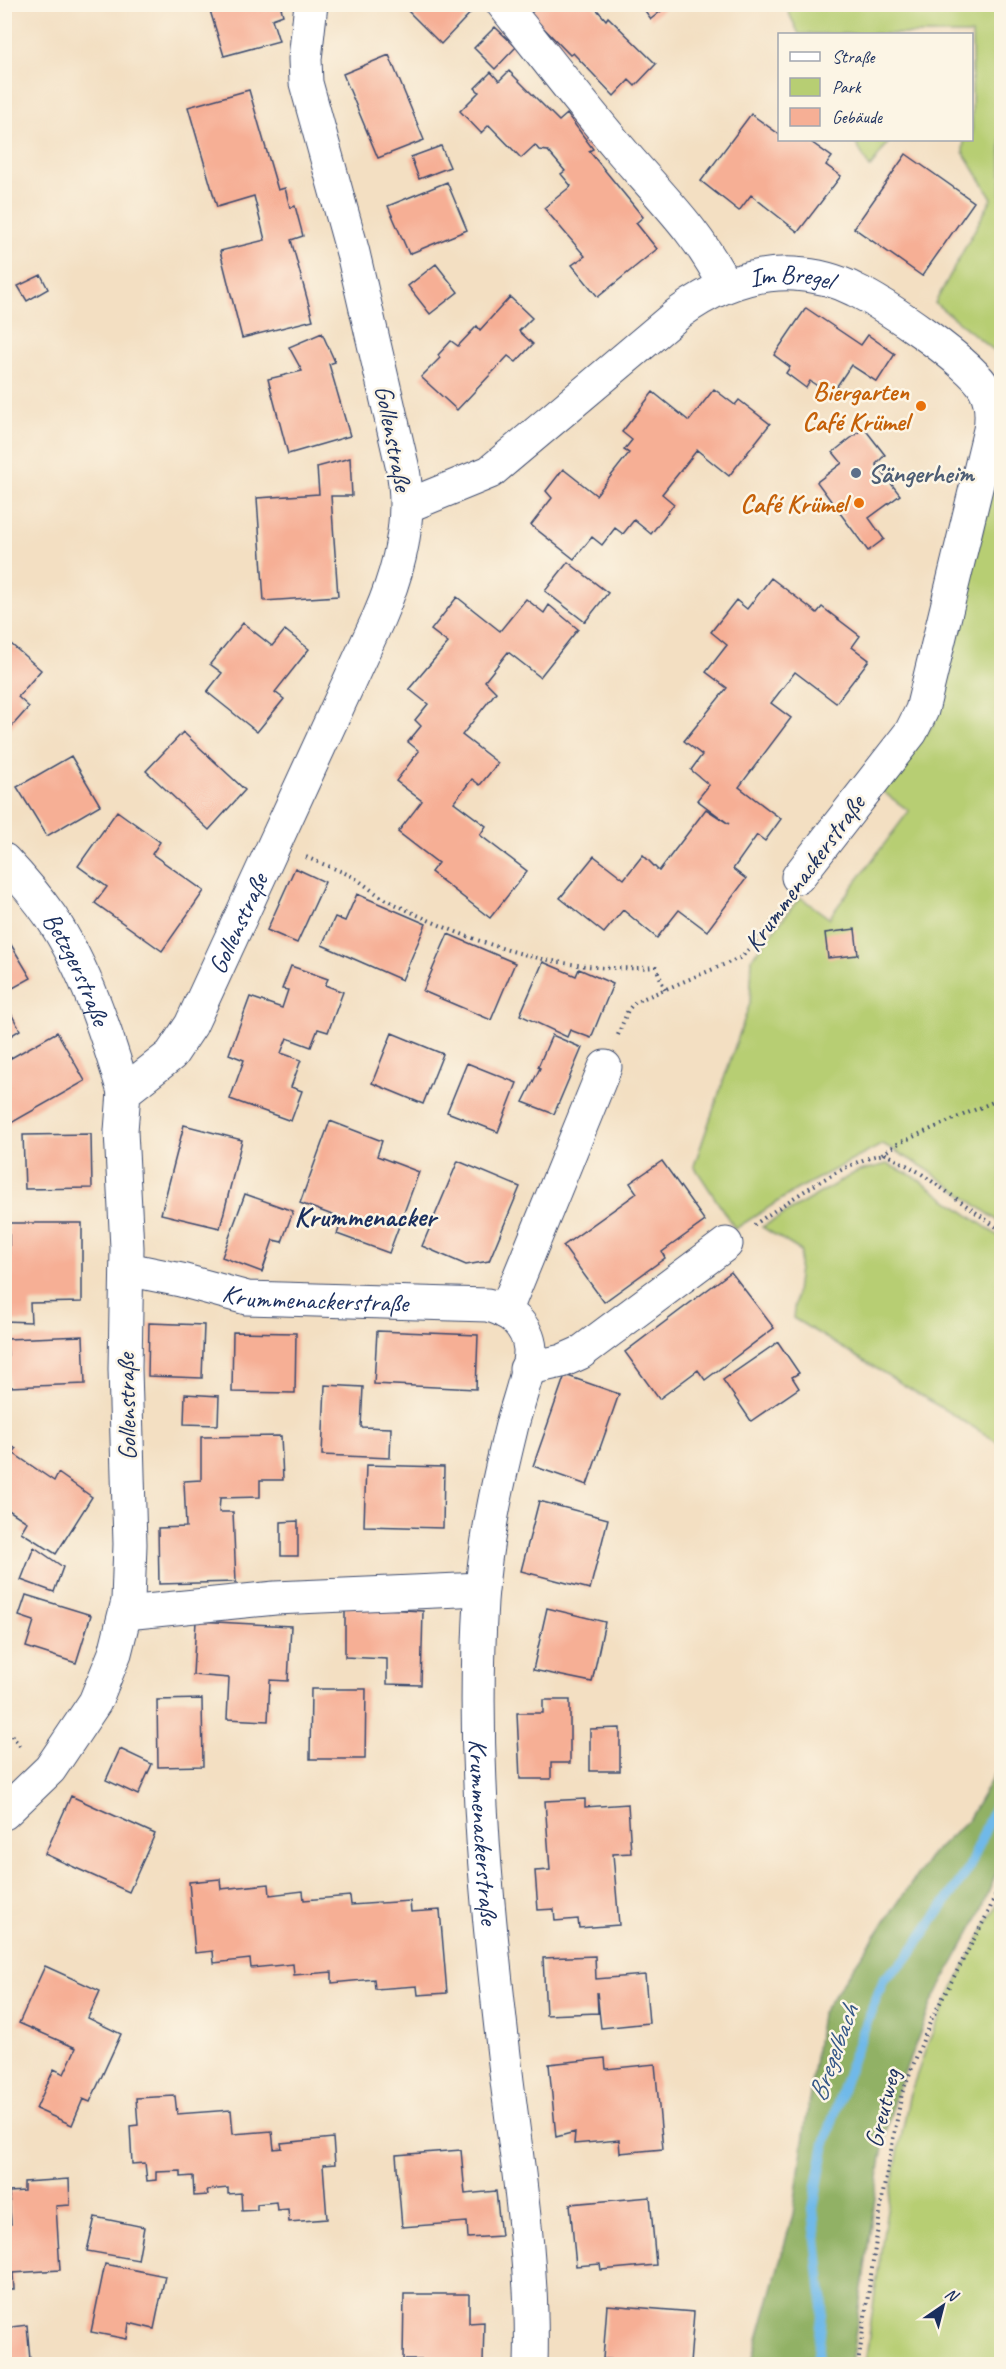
<svg xmlns="http://www.w3.org/2000/svg" width="1006" height="2369" font-family="Caveat,sans-serif">
<style>
.green{fill:#b7ce73;stroke:#697e68;stroke-width:1.5}
.forest{fill:#91b165;stroke:#567062;stroke-width:1.5}
.lines{fill:none;stroke-linecap:round;stroke-linejoin:round}
.stream{stroke:#70b9e9;stroke-width:10}
.building{fill:#f6af95}
.minor-casing{stroke:#3b496d;stroke-width:35}
.path{stroke:#3b496d;stroke-width:4;stroke-dasharray:1.5 4.5;stroke-linecap:butt}
.minor{stroke:#fff;stroke-width:33}
.food-dot{fill:#e8710a;stroke:#fcf5e5;stroke-width:2}
.service-dot{fill:#5c6f8a;stroke:#fcf5e5;stroke-width:2}
.labels{text-anchor:middle;stroke-width:5;stroke-linejoin:round;paint-order:stroke}
.street-label{font-size:26px;fill:#1b2f5e;stroke:#fcf5e5}
.food-label{font-size:26px;font-weight:bold;fill:#c56008;stroke:#fcf5e5;text-anchor:end}
.service-label{font-size:26px;font-weight:bold;fill:#4e5e75;stroke:#fcf5e5;text-anchor:start}
.water-label{font-size:27px;font-style:italic;fill:#355888;stroke:#fcf5e5}
.quarter-label{font-size:28px;font-weight:bold;fill:#1b2f5e;stroke:#fcf5e5}
</style>
<rect width="100%" height="100%" fill="#fcf5e5"/>
<filter id="ink" filterUnits="userSpaceOnUse"><feTurbulence type="fractalNoise" baseFrequency=".0167" numOctaves="2"/><feDisplacementMap in="SourceGraphic" scale="12" xChannelSelector="R" yChannelSelector="G"/><feConvolveMatrix kernelMatrix="1 2 1 2 8 2 1 2 1" color-interpolation-filters="sRGB"/></filter>
<filter id="wash" filterUnits="userSpaceOnUse"><feTurbulence type="fractalNoise" baseFrequency=".008" numOctaves="4" result="noise"/><feDisplacementMap in="SourceGraphic" scale="24" xChannelSelector="R" yChannelSelector="G"/><feGaussianBlur stdDeviation="1.35" result="paint"/><feColorMatrix in="noise" values="0 0 0 0 0 0 0 0 0 0 0 0 0 0 0 0 0 1.4 0 .05"/><feComposite in="paint" operator="in"/></filter>
<g filter="url(#wash)">
<rect width="100%" height="100%" fill="#f3dfc2"/>
<!-- green -->
<path class="green" d="M785,5h216v351l-66,-53 57,-105 -29,-46 1,-12h8v-106h-173z
M854,140h36l-20,28z
M1001,448v775l-76,-55 -42,-24 -87,46 -61,39 -41,-63 56,-163 2,-45 48,-61 29,21 80,-107 -27,-20 52,-68 5,-12z
M887,1164l26,12 88,62v206l-208,-126 8,-67 -39,-24 94,-55z
M1001,1896v468h-136l21,-149 23,-118 19,-54 21,-47z"/>
<!-- forest -->
<path class="forest" d="M1001,1763v98l-22,55 -47,86 -38,97 -13,58 -30,207h-100l42,-150 28,-200 110,-159 37,-35z"/>
<g class="lines">
<!-- stream -->
<path class="stream" d="M817,2364l6,-58 -10,-97 12,-66 28,-86 31,-78 22,-20 62,-89 34,-80"/>
</g>
<g id="blocks">
<!-- building -->
<path class="building" d="M208,4h72l3,11 -11,4 7,22 -55,15z
M401,4h78l-38,40z
M540,4h52l14,16 2,-3 48,47 -21,22 -6,-6 -15,16 -41,-43 -3,2 -40,-41z
M640,4h30l-19,15z
M495,27l21,20 -21,22 -21,-21z
M389,55l35,85 -46,18 -35,-84z
M509,71l50,50 8,-7 26,35 -4,2 54,66 -7,6 21,26 -59,48 -26,-32 13,-9 -41,-48 27,-22 -10,-12 4,-3 -17,-20 -9,-1 -4,-5 -14,13 -32,-33 -8,8 -21,-22 19,-19 -4,-4 16,-16 8,9z
M249,90l29,100 7,-2 5,20 5,-2 8,30 -12,4 22,80 -71,18 -22,-87 45,-11 -11,-44 -37,11 -29,-100z
M751,114l29,21v5h28l24,17 -6,8 15,11 -43,56 -47,-37 -12,16 -38,-30z
M441,146l9,21 -31,12 -8,-22z
M906,154l68,48 -52,74 -68,-48z
M447,182l20,48 -58,24 -21,-48z
M436,264l22,28 -28,22 -22,-28z
M41,275l7,14 -21,12 -9,-15z
M510,297l22,21 -13,13 14,13 -17,18 -8,-6 -51,54 -36,-33 19,-19 -2,-3 13,-14 7,5 19,-20 3,4z
M806,308l55,37 7,-10 27,19 -18,28 -26,-17 -20,30 -21,-14 -4,7 -20,-15 4,-6 -16,-12z
M322,333l13,29 -6,2 21,72 -62,18 -20,-75 34,-8 -13,-24z
M714,389l21,16 4,-5 31,24 -41,52 -32,-26 -35,44 12,10 -23,30 -17,-14 -11,14 -8,-6 -13,17 -10,-8 -18,22 -43,-34 21,-27 -6,-7 17,-22 33,26 33,-42 -5,-3 8,-10 -10,-8 31,-40 36,29z
M864,428l21,27 -9,9 24,31 -31,23 15,21 -16,12 -51,-69 25,-19 -9,-11z
M350,458l2,38h-21l7,100 -74,5 -7,-103 62,-4 -2,-27z
M568,562l40,31 -23,29 -40,-31z
M771,578l46,35 5,-6 38,29 -8,11 17,13 -33,43 -41,-31 -24,31 20,15 -52,69 42,32 -16,22 -8,-6 -24,34 13,10 -39,52 -28,-21 -22,28 -34,-28 -19,23 -44,-35 34,-42 30,23 19,-24 16,16 47,-62 23,15 -32,-24 12,-15 -18,-15 11,-15 -18,-14 43,-53 -21,-16 21,-27 -16,-13 25,-32 11,9z
M457,597l43,34 26,-32 18,14 5,-8 29,24 -38,48 -32,-25 -23,29 11,11 -34,43 36,28 -18,22 -8,-6 -18,23 32,24 -6,9 47,36 -37,47 -59,-46 7,-9 -40,-31 24,-31 -26,-20 23,-30 -11,-9 13,-16 -6,-6 13,-16 -19,-15 39,-46 -17,-13z
M243,623l29,23 13,-16 24,19 -34,43 9,7 -27,33 -50,-40 15,-19 -12,-9z
M4,638l37,32 -23,27 11,10 -25,28z
M183,732l62,58 -36,40 -63,-59z
M71,756l29,49 -53,31 -30,-49z
M117,811l43,31 -8,12 52,37 -42,60 -67,-48 12,-16 -29,-21z
M295,868l30,14 -28,61 -30,-13z
M357,894l69,30 -24,56 -80,-35 13,-28 10,4z
M855,929l3,26 -30,3 -3,-25z
M4,933l27,45 -27,15z
M448,934l67,29 -24,57 -68,-29z
M543,962l33,14 3,-7 34,15 -22,54 -21,-8 -3,7 -47,-22z
M291,966l37,13 -3,6 18,7 -15,40 -10,-3 -7,18 -24,-9 -6,15 20,7 -10,27 11,4 -11,30 -61,-22 14,-39 -15,-6 21,-57 32,11 6,-18 -6,-1z
M8,1008l12,22 -16,10v-30z
M57,1032l28,49 -81,46v-65z
M392,1033l51,21 -20,50 -51,-21z
M552,1035l30,13 -28,66 -31,-12 17,-34 -2,-1z
M467,1063l50,20 -19,49 -51,-20z
M330,1121l52,20 -5,15 42,16 -30,81 -52,-19 6,-15 -43,-16z
M184,1125l58,15 -22,88 -59,-14z
M91,1134l1,54 -67,1 -2,-54z
M458,1161l62,26 -31,74 -23,4 -44,-19z
M662,1161l43,60 -43,31 3,6 -61,44 -41,-56 74,-53 -7,-10z
M245,1194l48,17 -11,31 -9,-2 -11,32 -40,-15z
M9,1223h73v79l-52,1 1,19 -27,-1v-18h6z
M731,1272l43,56 -69,52 -7,-10 -39,29 -34,-47z
M149,1323l55,2 -2,53 -54,-2z
M377,1331l101,4 -2,54 -102,-5z
M233,1332l63,1 -1,60 -63,-1z
M83,1336l2,48 -76,3 -2,-48z
M778,1342l21,31 -7,4 7,11 -48,33 -28,-41z
M565,1375l54,19 -32,91 -54,-19z
M325,1385l38,2 -2,40 30,1 -1,30 -68,-3z
M185,1394l34,2 -1,29 -34,-1z
M281,1436l2,44h-23v17l-40,1 -1,14h14l3,70 -77,2 -1,-56 28,-1 -2,-46 17,-1v-43z
M4,1441l12,8 -3,4 41,28 4,-8 34,24 -36,57 -35,-22 6,-10 -23,-15z
M366,1465l78,2 -1,61 -79,-2z
M539,1501l69,18 -18,70 -69,-18z
M298,1521v35h-17v-34z
M34,1547l29,20 -9,25 -33,-12z
M26,1595l65,20 -15,48 -50,-16 8,-26 -15,-5z
M345,1607l78,4 -2,74 -34,-1v-25l-42,-2z
M547,1608l58,14 -13,60 -59,-12z
M196,1621l95,5 -3,55 -18,-1 -2,41 -41,-2 2,-41 -36,-3z
M311,1689h55l-1,70h-55z
M202,1699l1,67 -45,1 -1,-67z
M543,1700h27v63h-19v16h-31l-3,-66h26z
M620,1728v43h-30v-42z
M120,1749l32,15 -14,31 -32,-15z
M71,1796l84,38 -26,58 -84,-38z
M585,1799v8l43,-3 3,49 -18,1 6,71 -40,3 -1,-9 -23,2 -1,-12 -16,1 -3,-39 15,-1 -5,-69z
M220,1879l1,10 48,-5 1,11 33,-4 1,9 46,-4 1,9 59,-4 1,11 29,-2 7,83 -29,2 -1,-9 -42,3 -1,-10 -42,4v-11l-38,3 -1,-11 -42,4 -1,-9 -36,4 -1,-12 -18,2 -6,-71z
M595,1956l1,23 49,-4 4,48 -48,5 -4,-36 1,21 -52,2 -3,-57z
M45,1966l55,25 -12,27 33,16 -31,68 -7,-3 -11,26 -36,-16 18,-40 10,5 12,-26 -57,-25z
M605,2058l1,11 49,-5 8,85 -43,4 -1,-13 -45,4 1,-12 -19,5 -7,-73z
M175,2096l2,18 54,-4 2,24 39,-3 2,18 8,-1 -1,-5 52,-5 2,26 -12,1 4,54 -38,3 -1,-13 -11,1 -1,-8 -19,2v6l-15,1 -1,-18 -13,1v-6l-21,2 1,5 -14,1 -1,-20 -12,1v-6l-25,1v8l-9,1 -2,-18 -13,1 -2,-38 8,-1 -2,-27z
M461,2150l4,44 31,-3 5,45 -33,2 -1,-16 -65,5 -6,-72z
M69,2179l1,26 -14,1 4,64 -47,3 1,17h-10v-66h7l-2,-32 15,-1v-9z
M650,2197l6,68 -55,5 -1,-6 -24,2 -6,-62z
M95,2217l49,10 -6,33 -51,-9z
M105,2264l60,12 -11,53 -25,-6 -2,16 -36,-7z
M404,2294h65v29l15,-1 -1,42h-57v-4h-23z
M607,2305l87,7 -4,52 -87,-5z
M27,2325l3,35h-11v4h-15v-36z"/>
</g>
</g>
<g filter="url(#ink)">
<use href="#blocks" fill-opacity="0" stroke="#3b496d" stroke-width="1.5"/>
<g class="lines">
<!-- minor casing -->
<g class="minor-casing">
<g id="minor">
<path d="M503,4c38,48 76,97 116,144 37,44 81,85 106,138"/>
<path id="s1" d="M407,506l83,-34 189,-159c34,-25 72,-41 115,-39 21,1 42,6 61,16 28,13 118,74 130,99 7,13 7,27 5,41l-68,280 -11,22 -113,145"/>
<path id="s2" d="M4,860c17,18 33,37 47,57 35,52 55,115 73,175"/>
<path id="s3" d="M127,1269l54,11 66,18 240,7c22,4 41,21 43,44 1,22 -14,57 -19,80 -14,57 -26,113 -30,172 -10,164 7,318 26,480 12,94 27,188 24,283"/>
<path d="M505,1312l100,-245"/>
<path d="M526,1369l36,-8 18,-8 146,-109"/>
<path d="M126,1613l149,-15 207,-9"/>
<path id="s4" d="M4,1813l46,-44 45,-67 20,-49 13,-52 2,-57 -5,-175 2,-121 -6,-117 3,-39 47,-37 20,-30 188,-408c21,-48 34,-101 23,-152l-49,-212 -47,-170 -1,-24 6,-55"/>
</g>
</g>
<!-- path -->
<path class="path" d="M306,857c15,7 32,12 47,20 12,7 22,17 34,23 83,43 175,75 269,67l9,23
M618,1035l10,-25 7,-8 107,-45 41,-48
M882,1154l17,-11 103,-45
M754,1225c28,-20 99,-69 132,-71l33,18 83,59
M4,1726l17,21
M858,2364l25,-171 19,-100 29,-73 58,-109 13,-33"/>
<!-- minor -->
<use href="#minor" class="minor"/>
</g>
</g>
<!-- markers -->
<g class="food-dot">
<circle cx="921" cy="406" r="6"/>
<circle cx="859" cy="503" r="6"/>
</g>
<circle class="service-dot" cx="856" cy="473" r="6"/>
<g class="labels">
<!-- street labels -->
<g class="street-label">
<text dy="9" stroke="none"><textPath href="#s1" startOffset="458">Im Bregel</textPath></text>
<text transform="translate(394 438) rotate(79)" y="9">Gollenstraße</text>
<text transform="translate(804 873) rotate(-54)" y="9">Krummenackerstraße</text>
<text dy="9" stroke="none"><textPath href="#s4" startOffset="968">Gollenstraße</textPath></text>
<text dy="9" stroke="none"><textPath href="#s2" startOffset="132">Betzgerstraße</textPath></text>
<text dy="9" stroke="none"><textPath href="#s3" startOffset="192">Krummenackerstraße</textPath></text>
<text transform="translate(126 1407) rotate(-91)" y="9">Gollenstraße</text>
<text dy="9" stroke="none"><textPath href="#s3" startOffset="918">Krummenackerstraße</textPath></text>
<text transform="translate(882 2108) rotate(-76)" y="9">Greutweg</text>
</g>
<!-- food labels -->
<g class="food-label">
<text x="909" y="400">Biergarten<tspan x="909" dy="30">Café Krümel</tspan></text>
<text x="847" y="512">Café Krümel</text>
</g>
<!-- service labels -->
<g class="service-label">
<text x="868" y="482">Sängerheim</text>
</g>
<!-- water labels -->
<g class="water-label">
<text transform="translate(833 2053) rotate(-70)" y="9">Bregelbach</text>
</g>
<!-- quarter labels -->
<g class="quarter-label">
<text x="365" y="1226">Krummenacker</text>
</g>
</g>
<!-- margin -->
<rect width="1006" height="2369" fill="none" stroke="#fcf5e5" stroke-width="24"/>
<!-- legend -->
<rect x="778" y="33" width="195" height="108" fill="#fcf5e5" stroke="#a2a6af" stroke-width="1.5"/>
<rect x="790" y="52" width="30" height="9" fill="#ffffff" stroke="#a2a6af" stroke-width="1.5"/>
<text x="832" y="63" font-size="18" fill="#1b2f5e">Straße</text>
<rect x="790" y="78" width="30" height="18" fill="#b7ce73" stroke="#a2a6af" stroke-width="1.5"/>
<text x="832" y="93" font-size="18" fill="#1b2f5e">Park</text>
<rect x="790" y="108" width="30" height="18" fill="#f6af95" stroke="#a2a6af" stroke-width="1.5"/>
<text x="832" y="123" font-size="18" fill="#1b2f5e">Gebäude</text>
<!-- north arrow -->
<g transform="translate(943 2306) rotate(35)" stroke="#fcf5e5" stroke-width="4.5" paint-order="stroke">
<path d="M0-4.5L10 22L0 15L-10 22Z" fill="#1b2f5e"/>
<text y="-9" font-size="16" font-weight="bold" text-anchor="middle" fill="#1b2f5e">N</text>
</g>
</svg>
